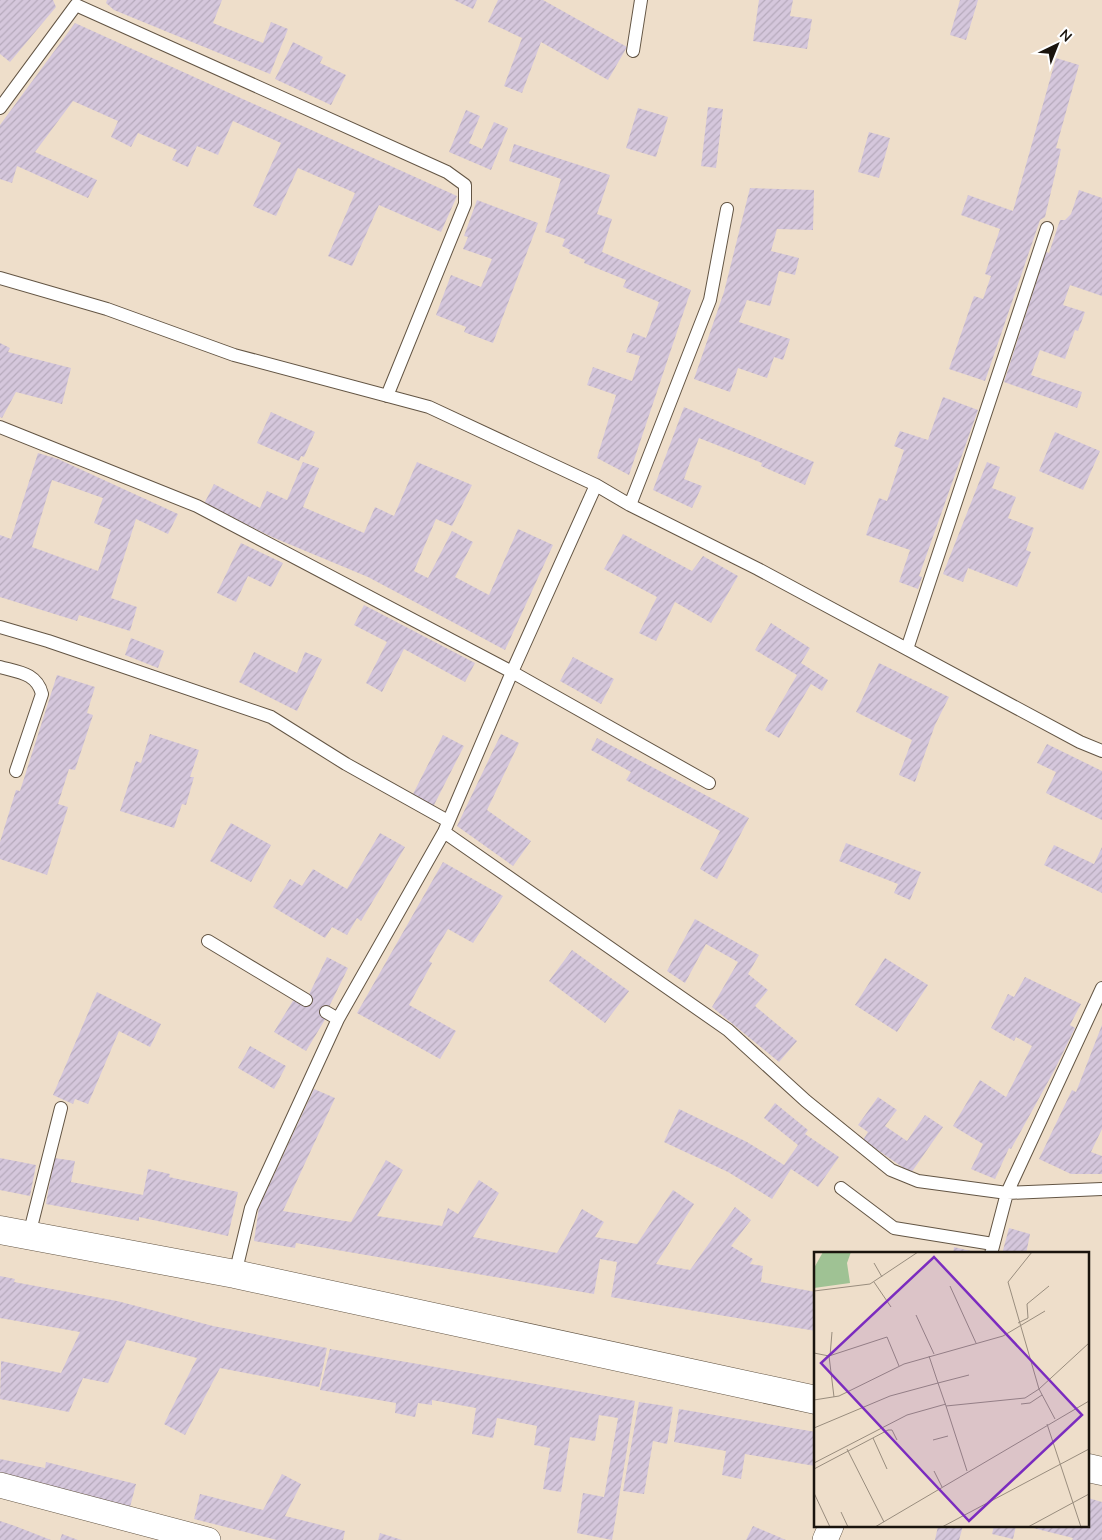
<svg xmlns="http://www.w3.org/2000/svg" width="1102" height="1540" font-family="'Nunito Sans',sans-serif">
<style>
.building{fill:url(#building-hatch);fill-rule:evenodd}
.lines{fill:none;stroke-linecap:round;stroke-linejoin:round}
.service-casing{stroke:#635544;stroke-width:14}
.minor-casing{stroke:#635544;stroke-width:26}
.tertiary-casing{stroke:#635544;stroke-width:29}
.service{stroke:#fff;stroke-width:12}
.minor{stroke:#fff;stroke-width:25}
.tertiary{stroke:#fff;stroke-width:28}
.inset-road{fill:none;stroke:#998d7e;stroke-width:1}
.view{fill:#7b2cbf;fill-opacity:0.15;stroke:#7b2cbf;stroke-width:2.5}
.inset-edge{fill:none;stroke:#1a140d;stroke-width:2.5}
</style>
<defs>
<pattern id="building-hatch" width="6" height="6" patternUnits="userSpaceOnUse" patternTransform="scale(1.25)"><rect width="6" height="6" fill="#d5c7dc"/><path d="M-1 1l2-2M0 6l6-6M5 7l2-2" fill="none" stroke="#b6aabc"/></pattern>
</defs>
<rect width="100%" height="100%" fill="#eedeca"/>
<!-- building -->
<path class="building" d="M0,0h53l3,7 -46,55 -10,-8z
M107,0h115l-9,23 50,20 8,-21 17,7 -18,45 -156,-64 -8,-7z
M454,0h23l-4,9z
M498,0h45l84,47 -19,33 -67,-38 -19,51 -18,-7 18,-48 -34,-16z
M759,0h34l-3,16 22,3 -5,30 -54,-8z
M960,0h18l-12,40 -16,-5z
M75,23l382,173 -16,36 -62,-27 -27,61 -24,-10 27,-63 -57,-25 -22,48 -23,-10 28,-63 -48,-22 -15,34 -21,-9 -9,21 -16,-7 5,-10 -39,-17 -7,14 -20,-10 7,-16 -45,-20 -38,51 62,28 -9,18 -71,-32 -5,17 -12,-4v-54z
M293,42l30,15 -3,6 26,12 -15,30 -56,-26z
M1056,58l23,7 -23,83 5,1 -16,68 -5,3 -55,161 -36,-12 25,-73 9,3 8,-23 -6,-2 15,-45 -39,-14 7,-20 45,16z
M708,107l15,2 -7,59 -15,-2z
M638,108l30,9 -12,40 -30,-9z
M466,110l14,6 -11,27 13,6 12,-27 14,6 -17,42 -42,-18z
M869,132l21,6 -11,40 -21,-6z
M514,144l96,31 -13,39 15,5 -10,33 89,38 -62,185 -32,-17 19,-63 -29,-10 6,-18 39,14 8,-25 -14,-4 7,-19 13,5 13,-36 -36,-15 3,-7 -42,-17 1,-3 -16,-7 1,-3 -8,-4 3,-7 -20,-7 16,-53 -52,-18z
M750,188l64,2 -1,40 -36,-1 -6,22 28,7 -4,17 -16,-4 -9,35 -23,-6 -8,22 51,17 -7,21 -9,-3 -7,21 -29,-10 -8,24 -36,-13 30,-87z
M1079,190l23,8v98l-32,-11 -7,20 22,7 -7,19 -3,-1 -10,29 -25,-9 -9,25 51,17 -5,16 -73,-26 42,-130 3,1 11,-33h5l6,-6z
M477,200l61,23 -45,120 -29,-11 2,-5 -30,-12 15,-40 30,12 11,-28 -29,-10 5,-12 -4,-1z
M0,343l10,5 -2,4 63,16 -9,36 -46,-12 -14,26 -2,-1z
M943,397l35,13 -59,166 3,1 -4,12 -19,-7 11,-32 -44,-15 13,-37 8,3 17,-51 -10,-4 6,-15 28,9z
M684,407l130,55 -9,23 -44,-19 1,-3 -63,-25 -15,41 18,7 -10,22 -39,-18z
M271,412l44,20 -11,25 -3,-1 -2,5 -42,-18z
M1055,432l45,19 -17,39 -44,-19z
M38,453l20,6 120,55 -10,20 -32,-15 -25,79 26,9 -7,24 -51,-16 -2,6 -77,-24v-62l11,4zM52,480l51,18 -9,25 17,7 -13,41 -66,-24z
M303,462l16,6 -16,39 61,26 11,-26 19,9 23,-54 55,23 -20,41 -16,-7 -22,52 14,7 24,-47 21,11 -18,35 34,18 29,-66 35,16 -48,105 -137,-73 -96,-40 -68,-33 10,-20 46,24 7,-17 20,9z
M987,462l13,5 -8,21 24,9 -8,21 26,10 -8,22 5,2 -14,35 -49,-19 -5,14 -20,-8z
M623,534l69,37 11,-15 35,20 -27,47 -36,-21 -19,39 -17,-8 18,-36 -53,-28z
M241,543l42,20 -12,24 -23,-11 -12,26 -19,-9z
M364,605l111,58 -10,19 -61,-33 -22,43 -16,-9 21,-41 -33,-17z
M771,623l39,25 -9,15 27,17 -6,11 -11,-7 -32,54 -14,-8 32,-55 -42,-25z
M131,638l33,13 -6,17 -33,-13z
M254,652l43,21 8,-21 17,7 -25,52 -58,-29z
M573,657l41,22 -13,25 -41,-23z
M879,663l70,34 -14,28 -20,57 -16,-7 13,-35 -56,-28z
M57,675l38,12 -8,26 6,2 -18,55 -6,-1 -11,35 10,3 -21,68 -47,-16v-17l16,-52 4,1z
M150,734l49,16 -9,27h4l-8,28 -4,-1 -8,24 -54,-17 16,-50 5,2z
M501,734l18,9 -32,67 44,31 -18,25 -56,-40z
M443,735l21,11 -31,61 -21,-11z
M597,738l152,80 -32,61 -17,-10 20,-38 -94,-51 5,-8 -40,-22z
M1047,744l55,27v49l-56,-27 10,-21 -19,-9z
M231,823l40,22 -20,37 -41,-21z
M380,833l25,14 -44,74 -4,-3 -10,17 -15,-8 -7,11 -52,-31 17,-28 12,7 11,-17 34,20z
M846,843l75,29 -11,28 -16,-7 4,-9 -59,-23z
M1054,845l40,19 8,-17v46l-58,-28z
M443,862l60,34 -30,47 -25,-14 -19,32 3,2 -23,42 47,26 -16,28 -83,-46z
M695,919l64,36 -11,19 20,16 -13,16 42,35 -18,21 -67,-55 26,-45 -32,-18 -21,39 -18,-12z
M572,950l57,41 -24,32 -56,-42z
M327,957l21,11 -24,49 2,1 -20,33 -32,-19 20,-33 10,6z
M885,958l43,27 -31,47 -42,-27z
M1025,977l56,27 -11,21 5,3 -21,43 -43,78 -2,-1 -14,31 -24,-10 12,-25 -30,-18 27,-46 26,17 26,-51 -16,-9 -2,4 -23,-13 17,-34 6,3z
M97,992l64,32 -11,23 -31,-16 -31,73 -13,-5 -2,5 -20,-9z
M1102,1025v104l-11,23 11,4v18h-31l-32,-15 33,-69 4,2z
M250,1046l36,20 -12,23 -36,-21z
M314,1089l21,9 -52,113 68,11 35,-62 17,10 -26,46 65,10 6,-18 10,6 21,-34 20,13 -26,44 84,16 25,-44 22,13 -9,15 42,7 36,-54 21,14 -38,60 34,6 45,-63 16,13 -20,26 22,13 -3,5 13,2 -2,16 55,10v39l-205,-34 6,-35 -17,-3 -6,35 -298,-51 -1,5 -41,-7 5,-34z
M878,1097l19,13 -12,16 22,15 18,-26 18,12 -32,46 -48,-33 5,-8 -10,-7z
M775,1103l33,27 -3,4 34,23 -21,30 -27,-18 -19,30 -44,-27 -64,-30 15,-33 68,33 37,23 14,-20 -34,-27z
M0,1158l36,7 -6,31 -30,-6z
M54,1158l21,3 -4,21 72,13 5,-26 22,5 -1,3 69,15 -10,44 -89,-19v4l-93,-17z
M1009,1228l21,6 -4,20h-24z
M954,1247l21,5 -1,2h-21z
M0,1276l15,3 -1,3 103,19 96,25 114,22 -8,39 -99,-19 -35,67 -21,-11 33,-66 -70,-18 -19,43 -25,-5 -14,34 -69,-13 1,-38 60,12 19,-41 -80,-14z
M330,1349l305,52 -23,139 -35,-7 6,-40 21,4 14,-79 -19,-3 -4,26 -25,-4 -9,55 -18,-3 7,-41 -16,-3 3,-19 -40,-8 -4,20 -21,-4 4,-26 -44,-8v5l-14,-2 -3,14 -20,-4 1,-10 -76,-13z
M639,1402l34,5 -6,37 -14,-3 -9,53 -21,-3z
M679,1409l137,23 -1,34 -70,-12 -4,25 -19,-4 4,-24 -52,-9z
M0,1459l45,9 1,-6 90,22 -6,23 -130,-33z
M282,1474l19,10 -16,32 60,15 -2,9h-66l-83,-21 6,-25 63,16z
M1088,1498l14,4v38h-30l1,-2 -44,-11 59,-1z
M0,1521l15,5 36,14h-51z
M753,1526l33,14h-40z
M938,1526h25l-4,14h-24z
M994,1526h22l-3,13 -21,-5z
M380,1533l22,7h-24z
M62,1534l16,6h-18z"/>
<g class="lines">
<!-- service casing -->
<g class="service-casing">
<path id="service" d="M633,51l8,-51
M0,108l76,-103 371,167 18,13v19l-78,192
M0,278l107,31 127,46 195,52 167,78 34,20 128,64 322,173 22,9
M0,427l197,79 315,166 -68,160 284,198 78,71 85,69 27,11 89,12 -16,61
M596,485l-84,187 197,111
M630,505l80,-205 17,-91
M0,627l48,14 223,76 75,47 102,57
M907,649l140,-421
M0,667c18,5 37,6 42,27l-26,77
M208,941l98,59
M1102,988l-95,205 95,-4
M326,1012l12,7
M841,1188l53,40 99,16
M29,1235l32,-127
M235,1274l16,-66 87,-189 106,-187"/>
</g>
<!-- minor casing -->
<g class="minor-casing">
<path id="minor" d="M0,1485l208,55
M825,1540l6,-14"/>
</g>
<!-- tertiary casing -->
<g class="tertiary-casing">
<path id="tertiary" d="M0,1230l235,44 581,126
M1088,1468l14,3"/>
</g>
<!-- service -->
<use href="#service" class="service"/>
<!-- minor -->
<use href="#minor" class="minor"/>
<!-- tertiary -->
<use href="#tertiary" class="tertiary"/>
</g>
<!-- overview -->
<g transform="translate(814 1252)">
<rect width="275" height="275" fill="#eedeca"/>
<path d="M9,0h28l-4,11 3,20 -36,5v-20z" fill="#9fc294"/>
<path class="inset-road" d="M218,0l-24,30 31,107 50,-46M60,11l8,14M60,30l17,25M136,34l26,57M0,39l56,-7 48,-32M102,63l18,39M204,71l10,-5 -1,-14 22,-18M0,101l15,3M16,104l2,-24M115,104l9,27 31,-8M20,145l-5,-41 58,-19 12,29M0,148l25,-4 65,-32 99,-28 42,-25M207,152l9,-1 12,-8M132,154l21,65M233,172l34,103M0,176l76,-32 48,-13 8,23 79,-8 14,-9 16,30M59,186l14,31M119,188l15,-4M33,197l37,73M0,211l93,-48 39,-11M0,217l74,-39h4l5,10M120,219l8,16M0,241l16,34M27,260l7,15M61,275l214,-126M128,275l147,-78M214,275l61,-33"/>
<path class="view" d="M120,5l148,158 -113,106 -148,-158z"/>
<rect width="275" height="275" class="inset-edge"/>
</g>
<!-- north arrow -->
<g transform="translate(1057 45) rotate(43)" stroke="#ffffff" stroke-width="4" paint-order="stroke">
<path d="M0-4L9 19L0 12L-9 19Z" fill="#1a140d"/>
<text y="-8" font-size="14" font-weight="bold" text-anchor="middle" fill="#1a140d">N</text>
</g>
</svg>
